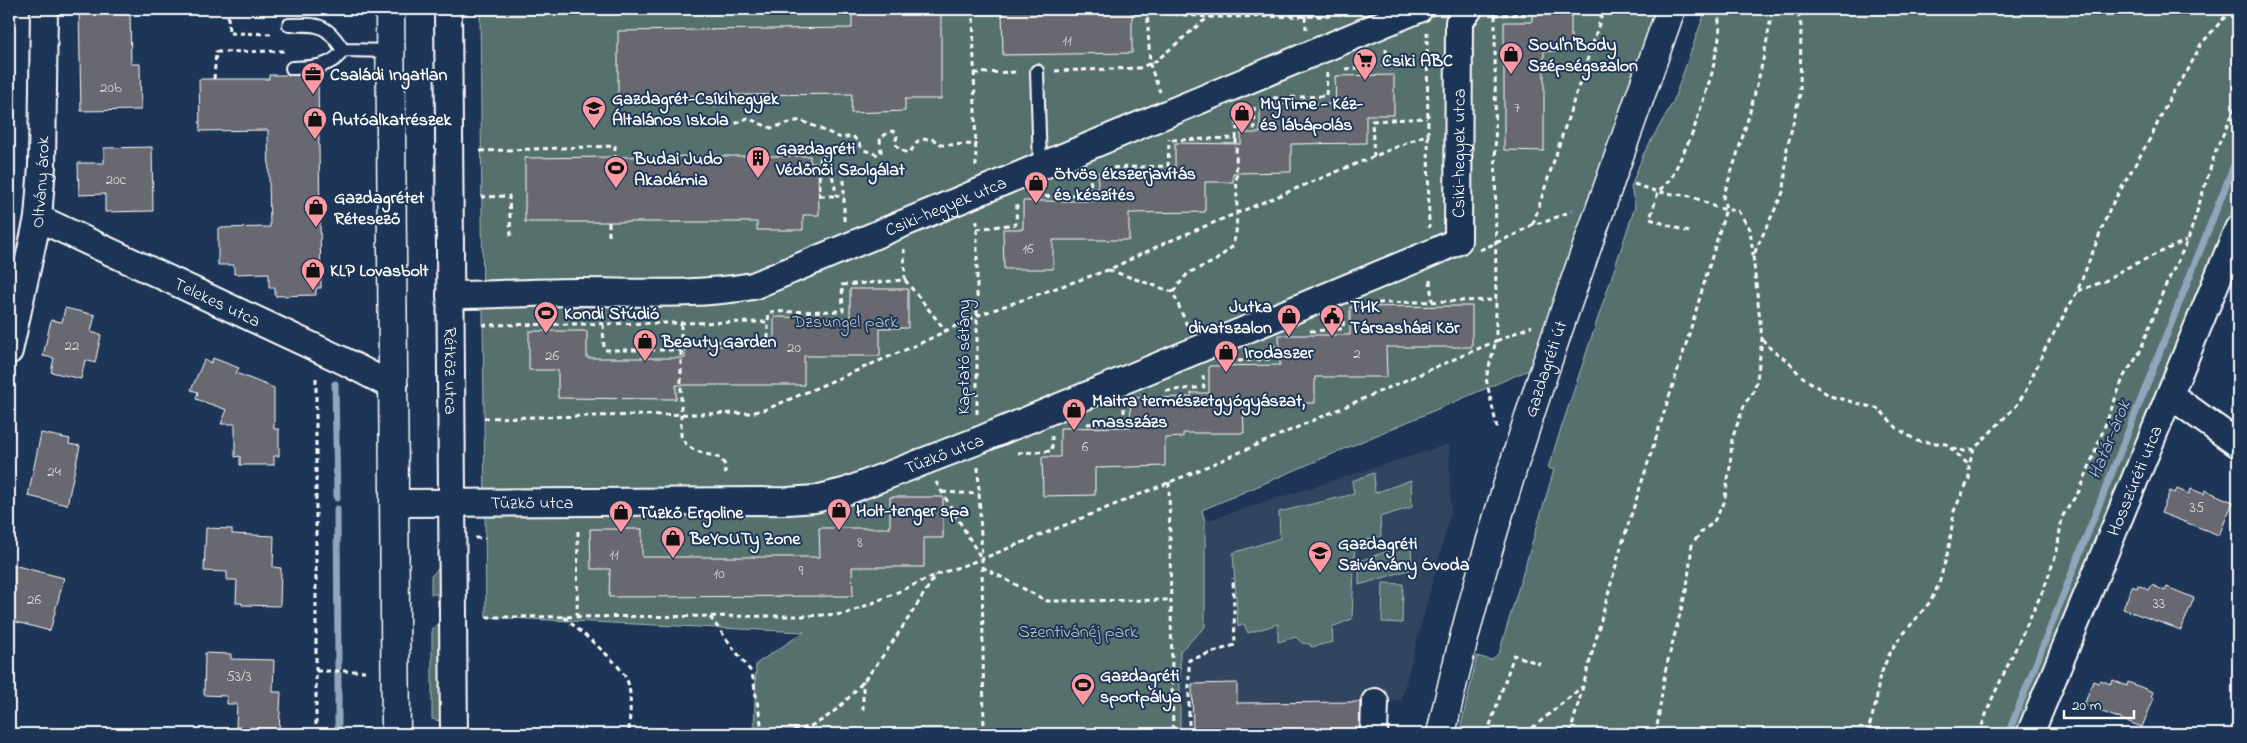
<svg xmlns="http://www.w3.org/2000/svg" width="2247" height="743" font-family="'Indie Flower',sans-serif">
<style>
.built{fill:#33445f}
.green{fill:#546f6d;stroke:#aab7b6}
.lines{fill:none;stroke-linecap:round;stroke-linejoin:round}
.stream{stroke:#91a5bb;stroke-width:7}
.building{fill:#676771;stroke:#fff}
.lane-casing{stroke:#fff;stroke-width:16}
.street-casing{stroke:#fff;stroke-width:30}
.secondary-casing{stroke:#fff;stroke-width:31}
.path{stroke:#fff;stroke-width:3;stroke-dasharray:5 4;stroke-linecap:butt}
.lane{stroke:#1d3557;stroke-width:12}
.street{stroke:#1d3557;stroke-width:26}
.secondary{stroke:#1d3557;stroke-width:28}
.labels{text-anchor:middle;stroke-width:4;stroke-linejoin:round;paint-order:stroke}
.number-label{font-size:15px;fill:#d9d9dc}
.poi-label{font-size:18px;font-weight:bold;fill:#fff;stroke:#1d3557;text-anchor:start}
.street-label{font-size:18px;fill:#fff;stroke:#1d3557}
.park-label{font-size:18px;fill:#bbc5c5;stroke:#1d3557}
.water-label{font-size:19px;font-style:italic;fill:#b6c3d2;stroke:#1d3557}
</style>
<rect width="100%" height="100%" fill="#1d3557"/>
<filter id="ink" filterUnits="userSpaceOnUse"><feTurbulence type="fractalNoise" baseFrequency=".02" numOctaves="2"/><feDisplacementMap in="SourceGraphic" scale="10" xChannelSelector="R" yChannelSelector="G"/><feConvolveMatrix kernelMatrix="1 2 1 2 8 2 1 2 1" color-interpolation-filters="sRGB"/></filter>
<g filter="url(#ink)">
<!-- built -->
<path class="built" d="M1449,444l2,68 -50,189 -41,1v32h-180v-83l25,-24v-106z"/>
<!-- green -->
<path class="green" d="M480,9h1179l-121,357 -336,144 3,11v106l-25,24v83h-426l2,-70 48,-32 -318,-15z
M1706,9h532v187l-220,538h-559l18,-78 14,4 8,-7 55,-183 -6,-2 87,-261 -4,-20 12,-32 30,-53z
M1374,473l1,20 36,-13 1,27 -32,10 1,19 -26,7 -3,76 -20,8 1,15 -22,5 -1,-3 -8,-1 -6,-6 -18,5v-18l-30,9 -4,-9 -6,3 -5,-74 47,-15 -1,-26 75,-18 -2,-13z
M1411,543l1,26 -53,16v-24z
M441,566l1,40 -4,1 -1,-13h-6v-18z
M1383,583l20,1 -1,39 -20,-1z
M442,622l1,100 -11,-3v-90z"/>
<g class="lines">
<!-- stream -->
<path class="stream" d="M335,384l2,114
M337,509l1,159
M338,674v60
M2008,734l230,-579"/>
</g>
<!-- building -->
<path class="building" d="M79,9h51l1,55h9l1,46 -60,1z
M852,9h89v90h-36v12l-54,2 1,-19 -234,2v-65l234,-3z
M1002,9h130v44l-129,2z
M1532,9h39v43l-27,-1v100l-40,-1v-128h28z
M269,75h49l3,213h-5v7l-41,1v-8h-6v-15l-35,1v-9h-16v-37l52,-1 -2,-97 -68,1 -1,-52h70z
M1394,75v40h-28v28l-75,1v28l-58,1v9h-28v30l-76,1v27h-76v29h-49l-1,-40h20v-28h75v-29h77v-29l66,1v-11h19v-28l76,-1 -1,-28z
M152,147l1,64 -48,1v-18l-26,1 -1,-32h26v-15z
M697,156h113v7h8l1,52h-16v15h-46v-8h-232v-64z
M850,289h58v39h-28v28h-76v29h-128v14l-118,-1v-28h-29v-39h58v27h98v-12h89v-29l76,1z
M1472,306v41h-86l1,30h-72v26l-72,1 1,29h-61v4l-18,1v28l-70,2v27l-52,1 -1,-39h18v-29l71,-1 -1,-29 61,-1v-4h18v-27l71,-1 -1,-30h71v-28z
M65,308l30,7 -4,17 10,3 -6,28 -10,-3 -4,19 -30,-7 3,-14 -11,-2 8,-36 11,2z
M213,358l26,10 -3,5 38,15v41h5v27h-5v9h-34v-9l-5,1v-33h-14l6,-14 -31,-11 2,-7 -7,-2 13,-30 7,3z
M41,433l29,6 -1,5 11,2 -13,59 -39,-9z
M2177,489l12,5 2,-5 13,5 1,-4 28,12 -14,33 -58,-22 9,-22 5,2z
M890,497h53v41h-19v29h-72l1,29 -244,1 1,-28h-19l-1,-40h52v28h178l-1,-29h71z
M206,528l26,1v5l42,2 -1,31 8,1 -1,38 -38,-1v-2h-6l1,-23h-10v-8l-23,-1z
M9,564l55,14 -14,53 -41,-11z
M2138,585l11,5 3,-5 13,6 2,-4 27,11 -13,32 -58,-21 9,-23 5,2z
M205,653l26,1v5l43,1 -1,32h8l-2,38 -43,-3 1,-23h-10v-8l-23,-1z
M2100,680l11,4 2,-4 14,6 1,-4 25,10 -2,5 3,1 -12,29 -58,-22 9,-24 5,2z
M1237,683v20l123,-1 -1,32h-166l-1,-50z"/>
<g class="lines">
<!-- lane casing -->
<g class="lane-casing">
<path id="lane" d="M289,25c31,-1 37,-1 54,25
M292,68c19,-1 40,0 51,-18l48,1
M1037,71l3,95"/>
</g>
<!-- street casing -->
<g class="street-casing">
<g id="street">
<path id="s1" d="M448,9l6,725"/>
<path id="s2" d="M38,218l308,144 48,25"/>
<path id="s3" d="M450,295c43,0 86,-3 129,-3 58,0 116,4 174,-6l666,-277"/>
<path id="s4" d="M9,351l29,-133 4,-52 2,-157"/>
<path d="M2170,395l68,49"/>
<path id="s5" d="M394,503l394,-2 27,-2 32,-8 130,-50 459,-190 22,-10 1,-219 10,-13"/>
<path d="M1374,734l1,-32"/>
<path id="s6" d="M2030,734l208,-505"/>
</g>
</g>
<!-- secondary casing -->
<g class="secondary-casing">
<g id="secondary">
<path d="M390,9l6,725"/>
<path id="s7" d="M1441,734c54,-247 147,-487 230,-725"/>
</g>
</g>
<!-- path -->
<path class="path" d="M973,9l3,157
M1147,9l3,56 10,27
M1147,12l63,5
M1494,15l33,-1v-5
M228,16l1,17 45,1
M1305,16l1,13
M1345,69l42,-4 -1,-16
M1055,71l84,-3 17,-7 46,-39 9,-5 123,-1
M974,73l45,-1
M214,79l2,-27 69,-1
M1273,98l53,-2 1,-23
M716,107l1,-13
M1236,111l1,17
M709,125h24l14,-7 24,10 29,-8 41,18 12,-2 11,14 14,5 3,-3 -1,-14 11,-7 4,1 2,4 -2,7c4,6 7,10 15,9l8,-11 12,-3 13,7 33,-1
M1428,135l1,93
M1172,140l64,-2 1,-10h18l-1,-24
M480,151l135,-5v11
M1374,157l-2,-36 55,-3
M1104,168l64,-2 1,-27
M1634,184l24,8 33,4 26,12 21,3 12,18 3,26
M818,196h2v-40l7,-2 10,42h7
M820,196h17
M481,197l28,-1 2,41
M1036,197l54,-3 1,-21
M844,221v-61
M609,222v17
M1533,224l71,-215
M977,229l39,-5 1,-21
M1689,232l-39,-13 8,-27 13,-13 22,-47 19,-59 8,-40 -2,-24
M1480,250l36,-16 17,-10 12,-2 26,-11
M1109,270l64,22 15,36
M905,280l41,51
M1430,280l2,21
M2078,291l27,-10 19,-12 63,-29
M1173,292l15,-19 27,-12 17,-14 4,-13 1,-21 -1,-75
M1378,303l118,-3
M603,324l1,26h77
M681,324v111c6,17 24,18 39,23l4,5 2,14
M482,325l286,-3 1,-10 74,-1 -1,-26 63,-5 -1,-31
M1310,331l33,-2 1,-13
M1762,339l9,10 18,13 11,13 30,21 49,13 18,19 20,13 29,3 23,21
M681,341l87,1v-20
M1238,361l34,-2 2,-14
M1166,391l38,-4 -1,-13
M977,414v-194
M484,418l267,-5 16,-4 154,-66 55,-27 132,-46 59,-28 261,-108 -1,-102
M1087,424l37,-3v-16
M1497,428l-11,-50 10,-37 36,-15
M1952,448l12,3 10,-2
M1018,453l34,-2v-15
M978,467l4,92 2,175
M936,482l45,76
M1169,482l4,252
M942,492l37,2
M475,538h10
M982,567l65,34 124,-1
M486,617l317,-1 42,-2 30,-12 61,-27 46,-16 210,-86 304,-132 -1,-326 2,-6
M564,617c16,15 55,44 63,63 6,15 2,38 2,54
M577,617l1,-90
M710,617l42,56 11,61
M316,671h49
M863,710v-29
M478,731l130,3
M316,734v-357h2
M365,734l1,-6
M775,734c11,-2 23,-4 33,-7 48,-17 100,-110 128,-152
M1189,734v-74l46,-15 -2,-67
M1487,734l27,-79 26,9
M1525,734l57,-47
M1570,734l51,-187 66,-206 39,-132 -3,-12c21,-62 40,-123 49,-188
M1656,734l9,-62 22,-85 5,-42 9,-13 12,-9 11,-20 6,-36 2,-28 13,-36 8,-10 4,-13 5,-41 -9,-83 31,-66 3,-42 13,-54 1,-68 -4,-17
M1867,734l9,-31 3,-24 8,-20 8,-15 35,-42 9,-18 10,-37 5,-36 15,-32v-14l5,-16 43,-44 9,-15 19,-41 32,-57 33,-84 41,-71 20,-42 16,-23 14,-28 31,-35
M1979,734l12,-33 54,-115 12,-35 5,-34 19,-29 43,-112 15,-22 25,-65 24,-49 28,-90 22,-48"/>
<!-- lane -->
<use href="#lane" class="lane"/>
<!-- street -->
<use href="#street" class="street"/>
<!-- secondary -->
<use href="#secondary" class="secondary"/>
</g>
</g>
<!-- icons -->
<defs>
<g id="shop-pin" transform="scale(1.25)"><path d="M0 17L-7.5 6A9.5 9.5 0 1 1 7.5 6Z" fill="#ff9aa2" stroke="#1d3557"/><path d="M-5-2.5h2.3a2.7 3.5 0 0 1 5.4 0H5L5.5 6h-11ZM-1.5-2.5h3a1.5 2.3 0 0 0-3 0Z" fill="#111"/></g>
<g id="supermarket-pin" transform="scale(1.25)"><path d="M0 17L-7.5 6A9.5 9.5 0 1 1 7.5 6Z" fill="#ff9aa2" stroke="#1d3557"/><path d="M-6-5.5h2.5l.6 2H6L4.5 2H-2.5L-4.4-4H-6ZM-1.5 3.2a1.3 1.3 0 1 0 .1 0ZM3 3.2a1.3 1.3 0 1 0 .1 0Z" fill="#111"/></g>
<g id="office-pin" transform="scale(1.25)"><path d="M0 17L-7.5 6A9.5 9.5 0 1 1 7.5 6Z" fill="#ff9aa2" stroke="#1d3557"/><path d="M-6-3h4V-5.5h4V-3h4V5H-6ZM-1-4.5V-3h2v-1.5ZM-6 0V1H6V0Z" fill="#111"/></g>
<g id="school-pin" transform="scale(1.25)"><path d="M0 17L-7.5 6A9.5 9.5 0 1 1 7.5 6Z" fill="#ff9aa2" stroke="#1d3557"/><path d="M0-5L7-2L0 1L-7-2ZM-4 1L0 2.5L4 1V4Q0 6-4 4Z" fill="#111"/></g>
<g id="building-pin" transform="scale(1.25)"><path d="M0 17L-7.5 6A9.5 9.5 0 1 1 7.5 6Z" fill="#ff9aa2" stroke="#1d3557"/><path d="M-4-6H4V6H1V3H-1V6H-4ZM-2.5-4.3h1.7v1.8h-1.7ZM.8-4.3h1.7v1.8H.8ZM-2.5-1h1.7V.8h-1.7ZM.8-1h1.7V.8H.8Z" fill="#111"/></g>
<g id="stadium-pin" transform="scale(1.25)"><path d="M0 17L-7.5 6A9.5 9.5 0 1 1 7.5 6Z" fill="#ff9aa2" stroke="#1d3557"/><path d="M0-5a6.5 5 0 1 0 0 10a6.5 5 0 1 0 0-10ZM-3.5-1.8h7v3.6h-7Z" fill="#111"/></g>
<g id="civic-pin" transform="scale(1.25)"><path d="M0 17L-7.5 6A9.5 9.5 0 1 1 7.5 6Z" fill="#ff9aa2" stroke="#1d3557"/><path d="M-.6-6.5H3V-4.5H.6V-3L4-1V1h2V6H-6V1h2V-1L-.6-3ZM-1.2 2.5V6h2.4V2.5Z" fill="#111"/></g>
</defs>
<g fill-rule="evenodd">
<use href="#shop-pin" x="1511" y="54"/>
<use href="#supermarket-pin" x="1365" y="60"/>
<use href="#office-pin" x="313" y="74"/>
<use href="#school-pin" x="594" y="108"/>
<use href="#shop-pin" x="1242" y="113"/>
<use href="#shop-pin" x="315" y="119"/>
<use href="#building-pin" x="758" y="158"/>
<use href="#stadium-pin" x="616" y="168"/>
<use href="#shop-pin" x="1036" y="183"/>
<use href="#shop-pin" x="316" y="207"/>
<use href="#shop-pin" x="313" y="270"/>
<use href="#stadium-pin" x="546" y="313"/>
<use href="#shop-pin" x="1289" y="316"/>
<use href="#civic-pin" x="1332" y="316"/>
<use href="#shop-pin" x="645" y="341"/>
<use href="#shop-pin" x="1226" y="352"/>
<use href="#shop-pin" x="1074" y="410"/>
<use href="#shop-pin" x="839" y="510"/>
<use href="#shop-pin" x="621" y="512"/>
<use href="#shop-pin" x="673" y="538"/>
<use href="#school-pin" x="1320" y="553"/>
<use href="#stadium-pin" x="1083" y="685"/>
</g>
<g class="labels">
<!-- number labels -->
<g class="number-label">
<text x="1067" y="45">11</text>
<text x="111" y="92">20b</text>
<text x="1517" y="112">7</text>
<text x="116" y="184">20c</text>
<text x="1028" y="253">16</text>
<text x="72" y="350">22</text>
<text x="794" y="352">20</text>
<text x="1357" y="358">2</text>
<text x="552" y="360">26</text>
<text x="1085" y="451">6</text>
<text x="54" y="476">24</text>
<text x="2197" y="512">35</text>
<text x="860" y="547">8</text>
<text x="614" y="559">11</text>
<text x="801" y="575">9</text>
<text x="719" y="578">10</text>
<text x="34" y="604">26</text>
<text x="2159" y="608">33</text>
<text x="239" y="681">53/3</text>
</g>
<!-- poi labels -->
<g class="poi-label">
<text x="1528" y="50">Soul'n'Body<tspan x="1528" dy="21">Szépségszalon</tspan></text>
<text x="1382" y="66">Csiki ABC</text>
<text x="330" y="80">Családi Ingatlan</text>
<text x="612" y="104">Gazdagrét-Csíkihegyek<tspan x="612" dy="21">Általános Iskola</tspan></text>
<text x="1260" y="109">MyTime - Kéz-<tspan x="1260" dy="21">és lábápolás</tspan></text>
<text x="332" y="125">Autóalkatrészek</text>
<text x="776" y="154">Gazdagréti<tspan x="776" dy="21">Védőnői Szolgálat</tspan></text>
<text x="634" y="164">Budai Judo<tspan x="634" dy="21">Akadémia</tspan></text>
<text x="1054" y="179">Ötvös ékszerjavítás<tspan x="1054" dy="21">és készítés</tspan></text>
<text x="334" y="203">Gazdagrétet<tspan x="334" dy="21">Rétesező</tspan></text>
<text x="330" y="276">KLP Lovasbolt</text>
<text x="1272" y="312" text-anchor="end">Jutka<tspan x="1272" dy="21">divatszalon</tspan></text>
<text x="1350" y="312">THK<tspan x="1350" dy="21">Társasházi Kör</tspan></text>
<text x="564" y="319">Kondi Stúdió</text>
<text x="662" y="347">Beauty Garden</text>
<text x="1244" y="358">Irodaszer</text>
<text x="1092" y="406">Maitra természetgyógyászat,<tspan x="1092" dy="21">masszázs</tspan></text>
<text x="856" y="516">Holt-tenger spa</text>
<text x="638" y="518">Tűzkő Ergoline</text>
<text x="690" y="544">BeYOUTy Zone</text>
<text x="1338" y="549">Gazdagréti<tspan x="1338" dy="21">Szivárvány Óvoda</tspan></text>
<text x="1100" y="681">Gazdagréti<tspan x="1100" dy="21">sportpálya</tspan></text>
</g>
<!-- street labels -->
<g class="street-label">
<text dy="6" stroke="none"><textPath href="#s5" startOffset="1202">Csiki-hegyek utca</textPath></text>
<text dy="6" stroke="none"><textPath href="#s4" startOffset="172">Oltvány árok</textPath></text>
<text dy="6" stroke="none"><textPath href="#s3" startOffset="512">Csiki-hegyek utca</textPath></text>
<text dy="6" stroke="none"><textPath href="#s2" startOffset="198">Telekes utca</textPath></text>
<text transform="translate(963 357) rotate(-90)" y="6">Kaptató sétány</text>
<text dy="6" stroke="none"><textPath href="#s7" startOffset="380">Gazdagréti út</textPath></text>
<text dy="6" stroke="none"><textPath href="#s1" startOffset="362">Rétköz utca</textPath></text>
<text dy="6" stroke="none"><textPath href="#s5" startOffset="558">Tűzkő utca</textPath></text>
<text dy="6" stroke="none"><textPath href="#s6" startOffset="274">Hosszúréti utca</textPath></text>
<text dy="6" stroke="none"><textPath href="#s5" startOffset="138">Tűzkő utca</textPath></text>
</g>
<!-- park labels -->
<g class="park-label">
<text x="845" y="327">Dzsungel park</text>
<text x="1078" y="637">Szentivánéj park</text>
</g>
<!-- water labels -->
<g class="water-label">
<text transform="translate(2108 439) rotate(-68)" y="7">Határ-árok</text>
</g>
</g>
<!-- margin -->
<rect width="2247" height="743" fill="none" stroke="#1d3557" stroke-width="30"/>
<rect x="15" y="15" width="2217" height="713" fill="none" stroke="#fff" stroke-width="2" filter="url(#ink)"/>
<!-- scale -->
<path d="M2064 710v8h70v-8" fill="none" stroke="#ffffff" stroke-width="2.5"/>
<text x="2072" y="710" font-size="15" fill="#ffffff" stroke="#1d3557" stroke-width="4" paint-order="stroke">20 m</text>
</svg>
